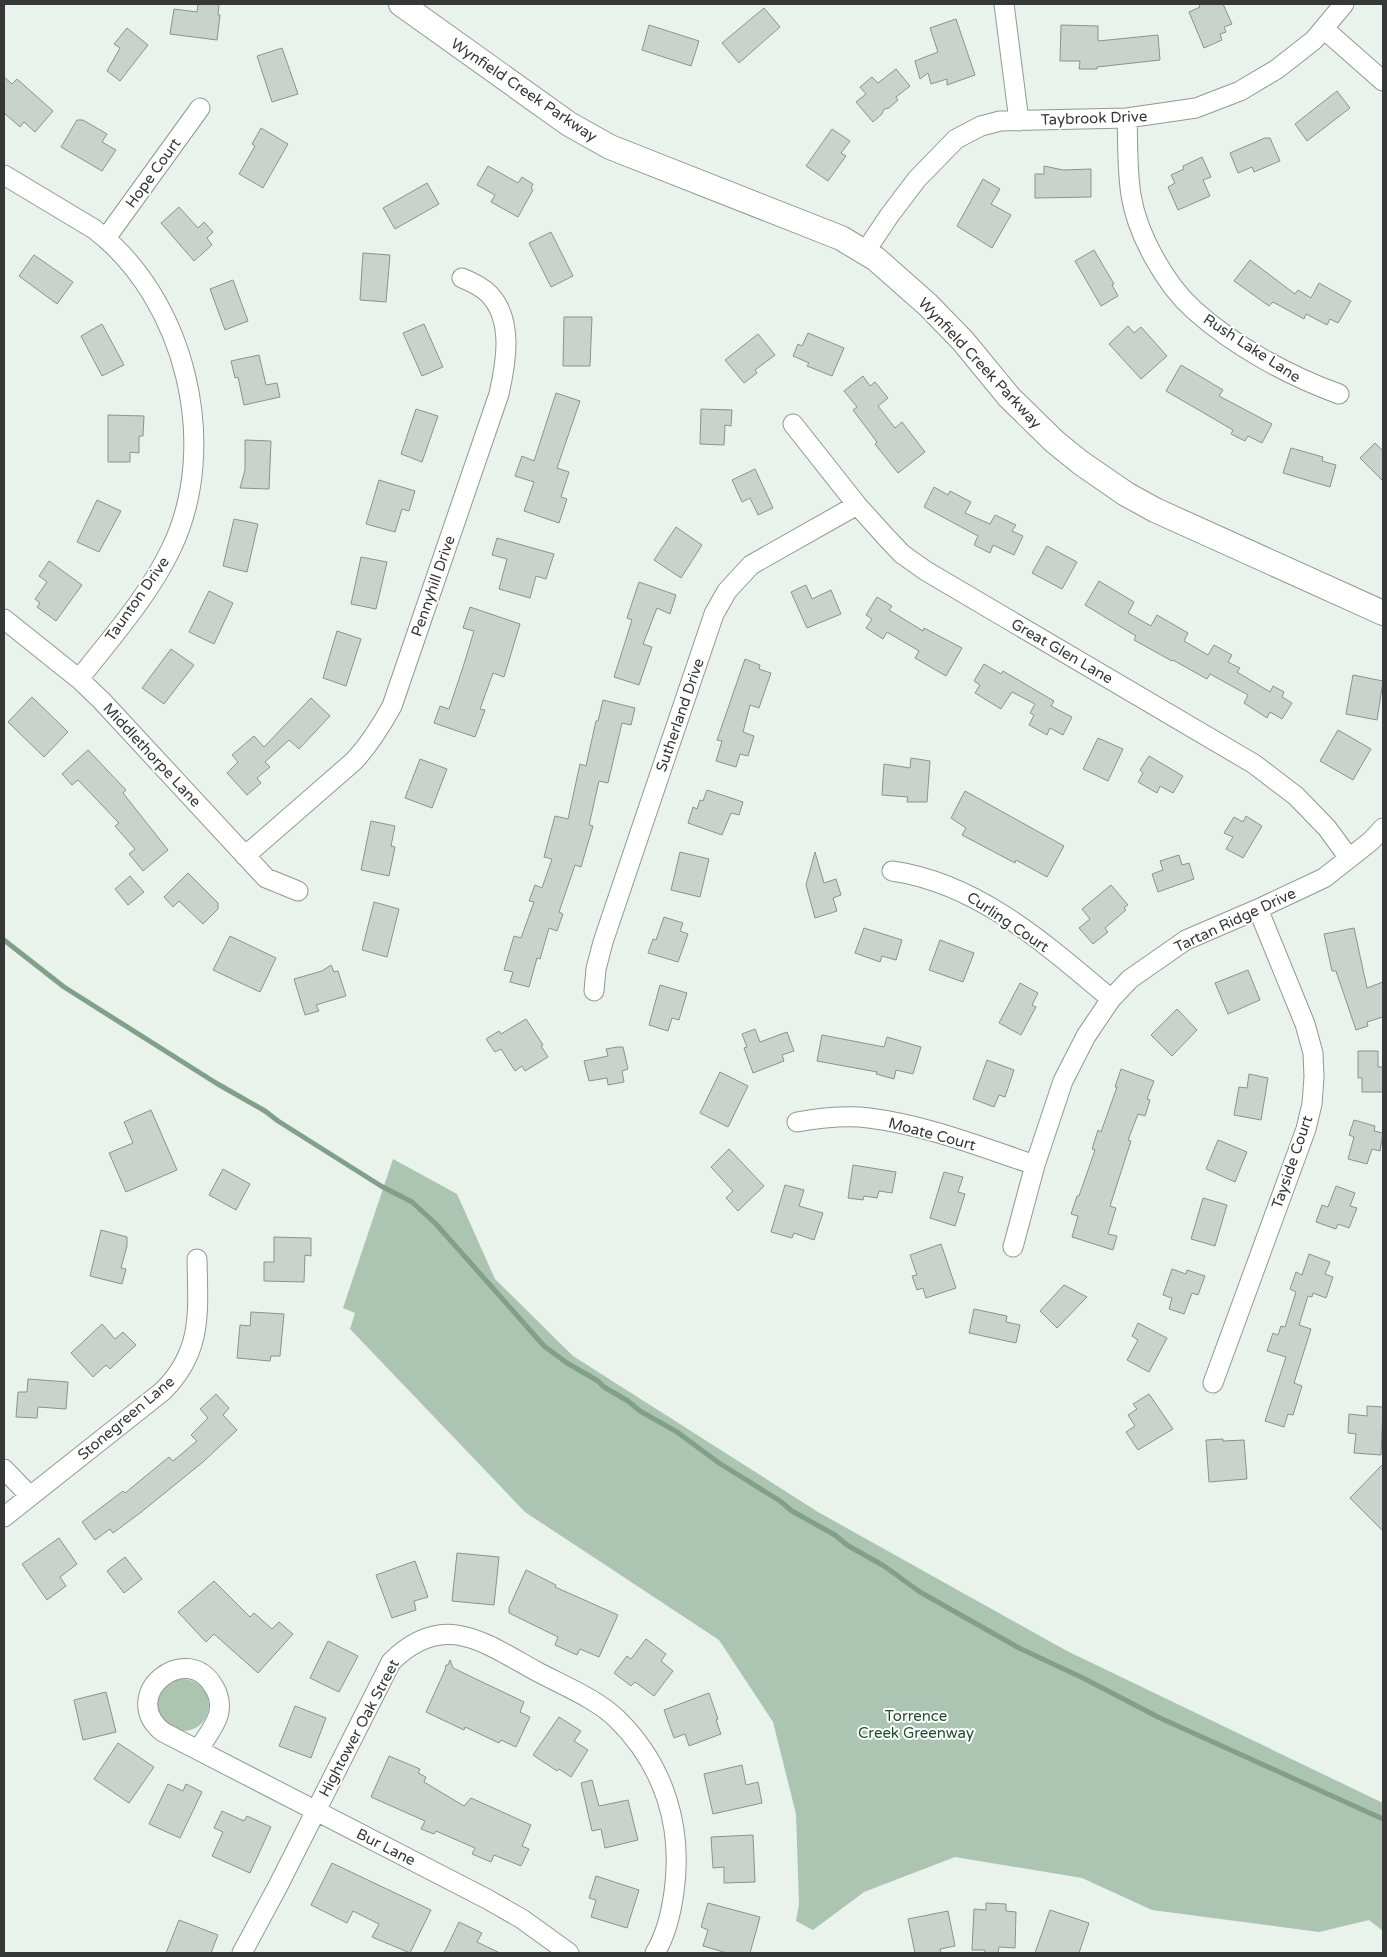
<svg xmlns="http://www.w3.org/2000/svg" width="1387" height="1957" font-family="'Varela Round',sans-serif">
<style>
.green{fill:#acc5b2}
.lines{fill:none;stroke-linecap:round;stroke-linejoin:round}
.stream{stroke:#80a089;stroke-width:5}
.building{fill:#c9d2cb;stroke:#8b938d}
.minor-casing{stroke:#909992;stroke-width:21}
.tertiary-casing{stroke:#909992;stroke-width:26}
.minor{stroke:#fff;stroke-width:19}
.tertiary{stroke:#fff;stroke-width:24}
.labels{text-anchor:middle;stroke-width:4;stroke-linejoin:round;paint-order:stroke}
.street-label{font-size:15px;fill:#353836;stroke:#fff}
.park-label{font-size:15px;fill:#1a4f2e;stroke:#fff}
</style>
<rect width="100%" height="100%" fill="#e9f2eb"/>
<!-- green -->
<path class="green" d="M393,1159l64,35 38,85 78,77 245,156 249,139 316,152v128l-14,-11 -50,12 -167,-22 -70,-32 -127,-21 -91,35 -51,38 -17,-9 3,-17 -3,-90 -23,-92 -54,-82 -194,-128 -175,-183 5,-16 -12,-5z
M157 1705a26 26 0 1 1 52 0a26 26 0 1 1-52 0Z"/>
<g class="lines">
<!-- stream -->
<path class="stream" d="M4,940l60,47 152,96 49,28 13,10 103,65 31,16 24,22 108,122 23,17 31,18 6,6 24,14 12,10 37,21 42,31 61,38 12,10 43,24 12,10 37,21 36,26 99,56 64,30 77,40 223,101"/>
</g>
<!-- building -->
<path class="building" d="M198,4h21l-1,11h2l-3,25 -47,-6 4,-25 23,3z
M1199,4h24l9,20 -8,3 2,5 -6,2 2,6 -18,8 -15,-36 11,-5z
M764,8l16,19 -41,36 -17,-20z
M956,19l19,56 -28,10v-6l-16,5 -3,-11 -8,6 -5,-18 23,-9 -8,-24z
M649,25l50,16 -8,25 -49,-16z
M1061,25l37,1v15l60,-6 2,25 -63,7v2h-18l1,-8h-20z
M127,28l21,17 -28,36 -13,-10 13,-23 -6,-4z
M282,48l16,46 -26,8 -15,-46z
M896,69l14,17 -14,11 2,3 -9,8 -5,1 -2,5 -9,8 -17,-20 10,-8 -6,-7 12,-10 6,6z
M4,77l8,7 5,-5 36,32 -18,21 -11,-10 -4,5 -16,-14z
M1337,91l13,17 -43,33 -12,-17z
M77,120h6l24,14 -5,8 14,8 -14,21 -41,-24z
M261,128l27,16 -25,44 -24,-14 16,-28 -3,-2z
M832,129l18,12 -9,12 5,3 -18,25 -22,-15z
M1265,138h5l10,23 -26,11 -2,-5 -14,6 -8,-20z
M1202,157l9,20 -8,3 7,16 -32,14 -10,-23 7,-4 -4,-8 13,-6 -1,-3z
M488,166l30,17 4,-6 11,7 -2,4 2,2 -15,27 -27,-15 4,-7 -18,-10z
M1044,166l19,4 28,-1v28l-56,1v-24h9z
M983,179l17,10 -9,15 20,11 -19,33 -35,-22z
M427,183l12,21 -44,25 -12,-21z
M179,207l19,21 6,-6 9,10 -6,6 5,7 -18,16 -33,-38z
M551,232l22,44 -22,11 -22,-44z
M1094,250l20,34 -2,1 6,11 -17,10 -26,-45z
M363,253l27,2 -4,47 -26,-2z
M34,255l39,27 -16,22 -38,-28z
M1250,260l45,34 3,-4 13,8 8,-15 32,18 -13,22 -8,-4 -3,6 -21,-11 -2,5 -31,-17 -4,4 -35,-25z
M233,280l15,41 -23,9 -15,-41z
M564,317h28l-2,49h-27z
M102,324l22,41 -22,11 -21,-40z
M424,324l19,43 -21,9 -19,-43z
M1128,326l6,7 7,-6 26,29 -26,23 -32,-35z
M808,333l36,15 -12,28 -25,-10 2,-3 -16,-7 5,-12 4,2z
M758,334l17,21 -20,15 2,3 -13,10 -19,-23z
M259,355l7,30 11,-2 3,14 -36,8 -6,-28 -3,1 -4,-17z
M1181,365l42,25 -4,6 53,28 -10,19 -14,-7 -3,5 -14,-7 2,-4 -67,-39z
M863,376l7,10 5,-4 13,16 -10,8 17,22 7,-6 23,30 -27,21 -23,-29 2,-2 -24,-32 4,-3 -13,-16z
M556,393l24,8 -23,67 12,4 -8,25 6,2 -8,24 -35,-12 10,-29 -19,-6 7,-20 12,5z
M416,409l22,7 -16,46 -21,-8z
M701,409l31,1 -1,16 -6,-1 -1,20 -24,-1z
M108,415l36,1 -1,20h-4v17l-9,-1v10h-22z
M245,440l26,1 -2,48 -29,-1 5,-18z
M1375,443l8,8v30l-23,-23z
M1291,448l32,9 -1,4 14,4 -6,22 -47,-14z
M755,469l18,39 -15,7 -8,-17 -8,4 -10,-22z
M379,480l36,11 -6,20 -7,-2 -7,23 -29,-8z
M934,487l14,8 2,-4 21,11 -6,11 25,11 5,-9 21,10 -4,6 11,5 -9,19 -21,-10 -3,8 -16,-8 4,-9 -54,-29z
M97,500l24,11 -22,41 -22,-10z
M234,519l24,5 -11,48 -24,-6z
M676,527l26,18 -21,33 -27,-18z
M497,538l57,16 -8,25 -10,-3 -6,22 -31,-9 8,-30 -15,-4z
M1047,546l30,16 -15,27 -30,-16z
M361,557l26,5 -11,47 -25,-5z
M49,561l33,24 -26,36 -19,-14 3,-4 -5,-4 12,-17 -8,-6z
M1099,581l35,21 -6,11 23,13 6,-11 31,18 -4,8 24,14 6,-10 18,10 -4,7 12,6 -3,4 33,20 3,-6 11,6 -2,5 10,6 -10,16 -12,-7 -3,6 -23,-15 4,-8 -38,-21 -3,5 -34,-19 -1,1 -38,-21 2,-4 -51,-31z
M639,582l37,13 -6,19 -13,-6 -14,36 9,3 -13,38 -25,-8 18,-57 -5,-2z
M806,585l6,14 19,-9 10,24 -34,14 -16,-36z
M209,591l24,12 -19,41 -25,-12z
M877,597l15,9 -3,4 34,21 1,-3 38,20 -16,28 -31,-18 4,-7 -32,-19 -4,7 -17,-11 6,-9 -6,-4z
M470,607l50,17 -16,53 -11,-4 -13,36 5,1 -10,27 -41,-14 6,-17 9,3 15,-45 10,-33 -11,-3z
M337,631l24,8 -15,47 -23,-8z
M171,649l23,16 -30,39 -22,-16z
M745,659l15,6 -1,4 12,4 -12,35 -9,-3 -7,27 11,4 -6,20 -8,-2 -4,13 -20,-6 6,-20 -5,-1z
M984,664l17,10 2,-3 51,30 -3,5 21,11 -9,18 -13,-7 -3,7 -18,-10 5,-10 -4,-2 5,-9 -23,-12 -11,17 -26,-16 5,-8 -6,-4z
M1353,675l30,6 -6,39 -31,-6z
M32,697l36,35 -24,25 -36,-35z
M311,698l19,18 -31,33 -10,-9 -24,22 5,5 -13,11 4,5 -14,12 -20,-22 11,-11 -6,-7 22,-19 10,11z
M603,700l32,8 -4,17 -9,-2 -14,60 -9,-2 -10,44 4,1 -12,41 -6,-2 -16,47 4,2 -6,17 -8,-3 -9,31 -3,-1 -8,29 -19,-5 3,-10 -9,-2 10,-34 7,2 13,-36 -5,-1 6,-16 7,3 10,-29 -8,-2 11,-41 13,3 12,-55 6,2 10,-45h2z
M1338,730l33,19 -18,31 -33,-19z
M1098,738l25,11 -15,32 -25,-12z
M88,750l38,40 -3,3 45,57 -25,21 -14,-17 6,-5 -20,-23 4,-3 -41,-43 -6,5 -10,-11z
M1149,756l34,20 -10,17 -13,-7 -3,7 -19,-11 5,-9 -3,-3z
M911,758l19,3 -3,41h-20l1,-5 -26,-2 2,-31 26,4z
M420,759l27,10 -15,39 -27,-10z
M707,790l36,12 -4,13 -8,-2 -9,22 -34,-12 5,-16 4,2 3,-9 3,1z
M965,791l99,55 -17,31 -31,-17 -1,3 -53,-28 4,-7 -15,-10z
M1246,816l16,10 -19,32 -17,-9 7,-12 -9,-4 10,-16 9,5z
M371,821l24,5 -4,20 4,1 -6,29 -28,-6z
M680,852l29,7 -9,38 -29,-7z
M815,852l9,31 12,-4 5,16 -8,3 4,13 -22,7 -9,-33z
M1179,855l3,10 7,-2 5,16 -36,13 -6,-18 11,-4 -3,-9z
M188,873l30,30v6l-15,15 -24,-23 -6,6 -9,-10z
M130,876l14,16 -16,13 -13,-16z
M1111,885l17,20 -4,3 2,2 -21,18 3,4 -15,12 -14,-16 11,-9 -8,-10z
M374,902l25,7 -12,48 -25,-7z
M664,917l19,6 -3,8 8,3 -10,28 -30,-9 5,-14 3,1z
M864,928l38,12 -6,20 -14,-4 -2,6 -25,-9z
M1354,928l13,60 16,-6v35l-16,5 1,4 -12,4 -20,-59h-4l-8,-37z
M230,936l46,22 -16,34 -47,-22z
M940,940l34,13 -11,29 -34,-12z
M331,965l3,7 4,-1 8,25 -30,9 3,6 -14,4 -11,-36 28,-8z
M1248,970l12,30 -32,14 -13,-31z
M1020,983l18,10 -6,12 4,2 -15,28 -22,-12z
M660,985l27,8 -8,27 -7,-2 -4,13 -19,-6z
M1177,1009l20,21 -25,26 -21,-21z
M526,1019l17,26 -2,1 7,11 -23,14 -3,-5 -7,5 -14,-22 -6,3 -9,-13 13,-8 2,3z
M755,1029l5,13 27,-10 7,19 -12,4 2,6 -31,12 -9,-25 3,-1 -5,-13z
M822,1035l62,12 3,-10 34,10 -8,27 -17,-4 -2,9 -18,-5 1,-2 -60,-11z
M617,1047h6l5,22 -6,2 2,11 -16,3 -1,-7 -18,3 -5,-20 24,-5 -2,-7z
M1358,1051h20v16h5v25h-21v-14h-4z
M987,1060l27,10 -9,27 -6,-2 -5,12 -21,-8z
M1121,1069l33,12 -7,18 3,1 -5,16 -7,-2 -10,26 3,1 -21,65 6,2 -8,26 9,2 -4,14 -41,-13 6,-21 -7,-2 6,-18h2l16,-46 -3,-1 6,-19 3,2 16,-45h-2z
M720,1072l28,14 -20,41 -28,-14z
M1249,1074l19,4 -7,42 -27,-5 5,-28 8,1z
M151,1110l26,60 -51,22 -17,-39 24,-10 -9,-21z
M1354,1120l21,6 -1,5 9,2 -3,18 -8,-2 -5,15 -19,-5 6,-22 -5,-2z
M1218,1140l29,12 -12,30 -29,-13z
M729,1149l35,37 -26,25 -12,-13 7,-7 -22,-24z
M853,1165l43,7 -4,21 -13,-2 -2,7 -13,-2 -1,4 -15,-2z
M223,1169l27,15 -14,26 -27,-15z
M944,1172l19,5 -5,15 7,2 -10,32 -25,-8z
M785,1185l19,5 -5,16 24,7 -9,27 -20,-7 -2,5 -21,-6z
M1336,1186l19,7 -5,13 7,2 -8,20 -11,-4 -2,5 -20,-7 6,-17 6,2z
M1203,1198l24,7 -12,41 -24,-7z
M101,1230l26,7v9l-6,22 5,1 -4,15 -32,-8z
M274,1237l37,1v18l-6,-1 -1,27 -40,-1v-19h10z
M941,1244l15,44 -30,10 -3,-10 -6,2 -5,-14 5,-1 -7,-20z
M1309,1254l21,8 -5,12 8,3 -7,21 -13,-5 -1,4 -4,-1 -9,29 12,4 -17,54 8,3 -9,29 -5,-1 -4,13 -19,-6 21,-64 -19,-6 6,-18 5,2 3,-9 4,1 11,-35 -6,-3 6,-17 6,3z
M1172,1269l14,5 1,-4 18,6 -7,19 -6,-2 -8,21 -15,-5 3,-11 -9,-3z
M1064,1285l23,12 -30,31 -17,-17z
M974,1309l33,7 -1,6 14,3 -4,18 -47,-10z
M251,1312l33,2 -4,42h-9l-1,5 -33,-3 3,-33 10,1z
M1138,1323l29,15 -18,34 -22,-12 11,-20 -6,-4z
M102,1324l13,15 8,-7 13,13 -26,24 -4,-4 -13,12 -22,-24z
M28,1379l40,3 -2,27 -28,-2 -1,11 -21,-1 2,-25h9z
M216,1394l13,14 -6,7 14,15 -34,32 -63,51 -27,20 -3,-4 -15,11 -13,-18 41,-31 2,2 44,-36 4,4 24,-20 -6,-6 17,-17 -8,-9z
M1149,1394l24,35 -35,21 -12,-18 9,-6 -7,-11 9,-6 -4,-5z
M1367,1406l16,1 -2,48 -27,-2 2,-19 -8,-1 1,-19 18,2z
M1223,1439v2l21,-1 3,39 -38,3 -3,-42z
M1383,1464v67l-33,-33z
M59,1538l18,26 -17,13 6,9 -19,14 -25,-36z
M457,1553l42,4 -5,48 -42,-4z
M125,1557l17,22 -18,14 -17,-22z
M415,1561l13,36 -14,4 2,9 -24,8 -16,-43z
M526,1570l30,15 -1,2 63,28 -19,42 -19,-8 -3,6 -22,-10 3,-8 -49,-24v-5z
M214,1581l36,36 4,-4 18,16 7,-7 14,12 -35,39 -44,-39 -8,8 -28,-30z
M646,1639l20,15 -5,7 12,10 -19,25 -19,-14 -4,4 -17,-13 13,-17 4,3z
M328,1641l30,15 -19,36 -29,-14z
M450,1660l3,8 71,34 -4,10 10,5 -14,30 -15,-7 -2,3 -34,-16 -1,3 -38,-18 19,-42 1,-5h2z
M106,1692l10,40 -33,8 -9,-40z
M709,1693l9,26 -2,1 5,14 -32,12 -4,-12 -11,4 -10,-28z
M295,1706l31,12 -15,40 -32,-12z
M559,1717l22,14 -7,10 14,9 -17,27 -12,-8 -2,2 -24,-16z
M118,1743l36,24 -25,36 -35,-24z
M389,1756l31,13 -2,4 8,4 -2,5 40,24 7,-8 60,27 -9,21 7,3 -8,17 -27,-11 -3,7 -19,-8 3,-6 -39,-17 -2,3 -13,-5 4,-8 -54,-24z
M742,1765l4,20 12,-3 4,21 -49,11 -9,-40z
M592,1780l7,26 29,-6 10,40 -33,8 -4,-19 -9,2 -11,-48z
M168,1784l15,7 3,-7 16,8 -22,46 -31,-14z
M222,1811l22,10 3,-5 24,11 -21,46 -38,-17 11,-24 -9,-4z
M753,1835l2,47 -31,1v-16l-11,1 -2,-31z
M332,1863l99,47 -21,43 -38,-16 7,-13 -26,-13 -6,12 -36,-18z
M596,1876l43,14 -12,38 -36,-11 5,-17 -7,-2z
M708,1903l52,14 -10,36h-23l-24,-7 5,-16 -7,-3z
M986,1903l20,1v7l10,1 -1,36 -16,-1 -1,6h-13v-3h-13l2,-41 12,1z
M1050,1910l39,13 -10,30h-44z
M948,1911l7,35 -15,3 1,4h-26l-7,-34z
M179,1920l39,15 -7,18h-45z
M459,1922l23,11 -5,9 23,11h-56z"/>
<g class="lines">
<!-- minor casing -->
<g class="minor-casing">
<path id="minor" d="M1004,4l15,117
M1324,29l59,52
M1127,118c1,26 0,52 4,77 6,39 34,89 63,115 40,36 95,66 145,84
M4,175l90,54c92,70 127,217 77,320 -23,48 -60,89 -92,130
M106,238l94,-130
M865,252l24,-36 28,-37 39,-40 25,-13 19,-5 127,-3 69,-10 44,-17 37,-22 37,-29 30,-36
M793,424l64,81 28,31 17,18 24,17 328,193 42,32 31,32 22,30
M4,619l75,60 22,21 165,178 32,13
M245,856l109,-95c16,-17 27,-35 38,-55l107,-312c7,-31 15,-74 -10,-100 -8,-8 -17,-12 -27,-16
M892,871c86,12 155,74 219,128
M594,991l2,-22 7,-27 111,-328 13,-23 24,-26 106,-60
M797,1122c23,-4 49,-7 72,-4 57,7 112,29 166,47
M1013,1247l22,-82 28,-84 23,-45 25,-37 19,-20 56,-39 72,-31 66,-31 47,-37 12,-13
M1213,1383l93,-254 6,-25 2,-27 -1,-24 -8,-29 -47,-115
M4,1469l26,27
M4,1517l159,-126c40,-40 35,-79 34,-132
M198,1750c7,-11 16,-22 20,-34 3,-10 1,-21 -4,-29 -27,-48 -97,8 -51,45l324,167 35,20 47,34
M242,1953l36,-67 113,-224c52,-52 92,-20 145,9 26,14 61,28 81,48 48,47 66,109 57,173 -3,22 -8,43 -19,61"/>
</g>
<!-- tertiary casing -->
<g class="tertiary-casing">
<path id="tertiary" d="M401,4l168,120 41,23 231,91 35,21 52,46 35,36 46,56 46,45 26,21 45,31 29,16 228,103"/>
</g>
<!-- minor -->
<use href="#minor" class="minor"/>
<!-- tertiary -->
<use href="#tertiary" class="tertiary"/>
</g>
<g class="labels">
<!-- street labels -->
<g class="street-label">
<text transform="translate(524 90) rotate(34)" y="5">Wynfield Creek Parkway</text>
<text transform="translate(1094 118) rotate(-2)" y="5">Taybrook Drive</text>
<text transform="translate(153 173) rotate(-54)" y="5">Hope Court</text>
<text transform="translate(1252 348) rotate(33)" y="5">Rush Lake Lane</text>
<text transform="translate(980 363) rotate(47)" y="5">Wynfield Creek Parkway</text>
<text transform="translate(433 586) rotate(-71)" y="5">Pennyhill Drive</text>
<text transform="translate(137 599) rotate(-55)" y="5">Taunton Drive</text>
<text transform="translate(1062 651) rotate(30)" y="5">Great Glen Lane</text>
<text transform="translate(680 715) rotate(-71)" y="5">Sutherland Drive</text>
<text transform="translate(152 755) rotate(47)" y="5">Middlethorpe Lane</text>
<text transform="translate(1235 920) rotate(-25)" y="5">Tartan Ridge Drive</text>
<text transform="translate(1008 922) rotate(34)" y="5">Curling Court</text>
<text transform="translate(932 1134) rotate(15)" y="5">Moate Court</text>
<text transform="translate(1292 1162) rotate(-71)" y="5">Tayside Court</text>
<text transform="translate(126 1418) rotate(-40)" y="5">Stonegreen Lane</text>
<text transform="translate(359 1728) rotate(-62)" y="5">Hightower Oak Street</text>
<text transform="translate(386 1847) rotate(27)" y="5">Bur Lane</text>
</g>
<!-- park labels -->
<g class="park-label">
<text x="916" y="1721">Torrence<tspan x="916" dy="17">Creek Greenway</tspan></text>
</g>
</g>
<!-- border -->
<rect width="1387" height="1957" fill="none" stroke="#353836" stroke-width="10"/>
</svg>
